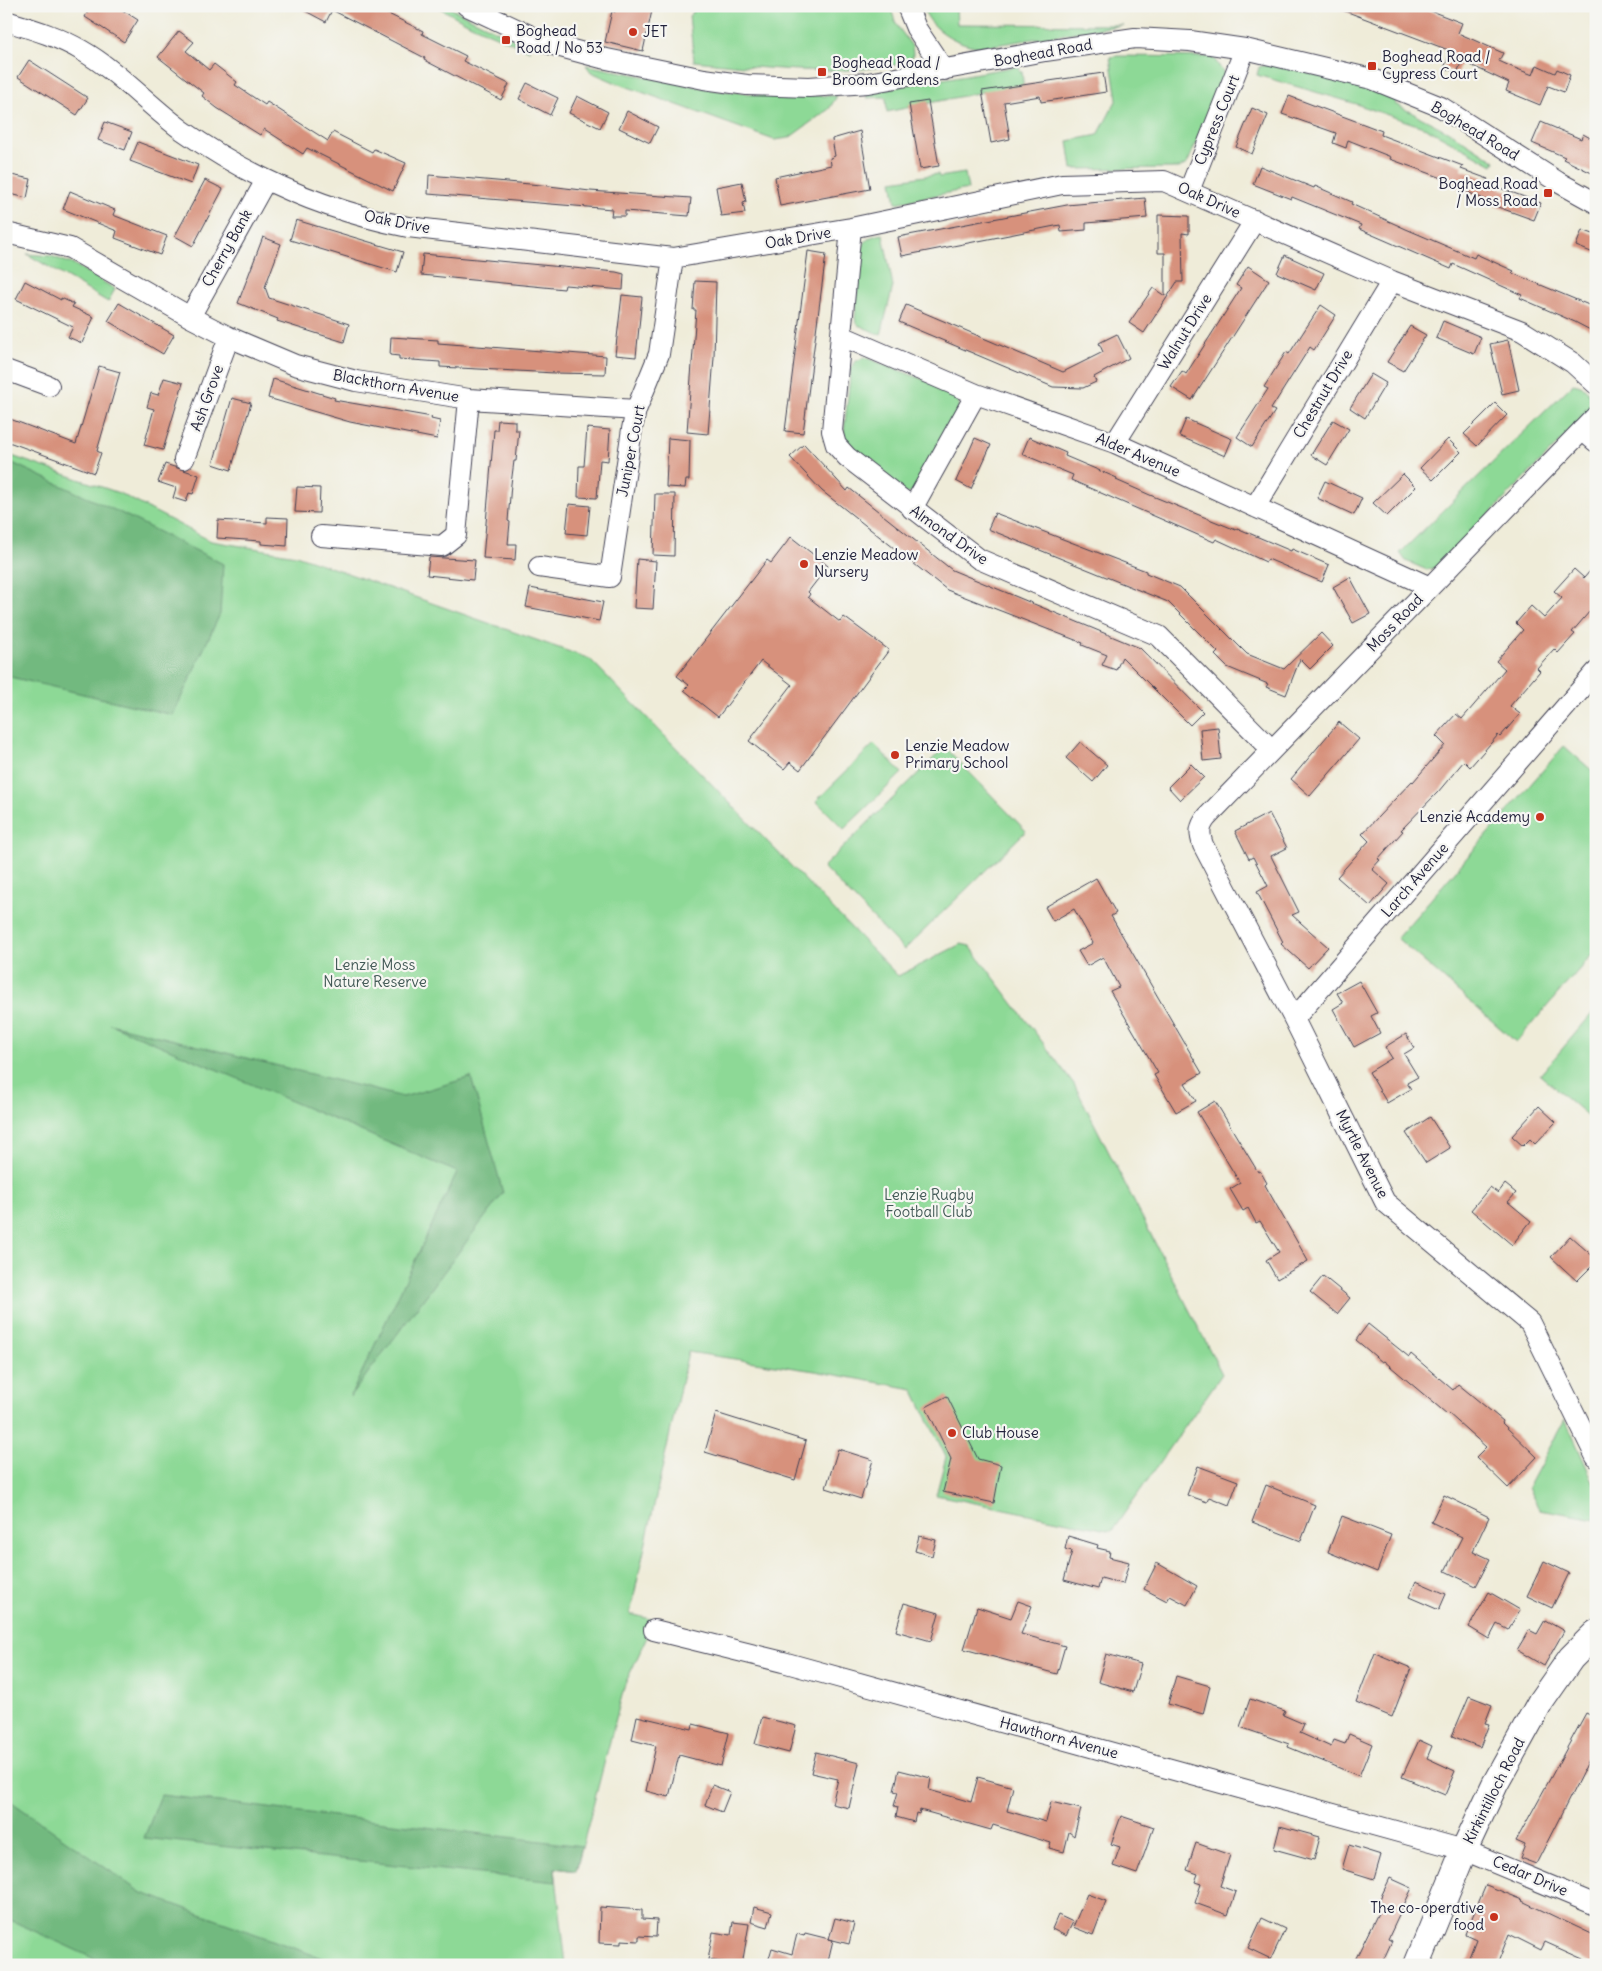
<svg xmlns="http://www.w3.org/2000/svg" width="1602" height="1971" font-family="Delius,sans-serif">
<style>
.green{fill:#8dd996;stroke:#587e68}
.forest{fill:#72b97f;stroke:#4a6e5d}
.building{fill:#d7917c}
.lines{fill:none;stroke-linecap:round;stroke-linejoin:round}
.minor-casing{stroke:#414053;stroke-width:22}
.major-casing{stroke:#414053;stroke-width:28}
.minor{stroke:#fff;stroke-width:20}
.major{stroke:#fff;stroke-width:26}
.poi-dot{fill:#c8321e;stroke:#f6f6f2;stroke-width:2}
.labels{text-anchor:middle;stroke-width:4.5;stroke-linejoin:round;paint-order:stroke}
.poi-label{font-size:15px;fill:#22223b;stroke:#f6f6f2;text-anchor:start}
.street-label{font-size:15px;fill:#22223b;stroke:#f6f6f2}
.park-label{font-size:15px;fill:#425956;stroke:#f6f6f2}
</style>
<rect width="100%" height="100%" fill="#f6f6f2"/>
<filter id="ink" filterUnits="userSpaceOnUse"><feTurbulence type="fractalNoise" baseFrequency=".02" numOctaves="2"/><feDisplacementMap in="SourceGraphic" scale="10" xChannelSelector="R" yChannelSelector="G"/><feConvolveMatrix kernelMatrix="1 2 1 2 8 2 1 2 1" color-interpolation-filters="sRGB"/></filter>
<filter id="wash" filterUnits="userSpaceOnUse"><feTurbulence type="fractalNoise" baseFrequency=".0096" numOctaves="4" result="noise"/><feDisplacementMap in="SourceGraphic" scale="20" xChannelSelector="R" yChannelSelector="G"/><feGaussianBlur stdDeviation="1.12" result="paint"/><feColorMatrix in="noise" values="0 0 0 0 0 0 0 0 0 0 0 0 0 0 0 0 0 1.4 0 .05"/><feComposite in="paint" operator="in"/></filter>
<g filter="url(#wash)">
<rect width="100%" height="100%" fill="#efecd9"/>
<!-- green -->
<path class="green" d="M436,6h10l79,39 5,6 -59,-26z
M698,6h192l6,18 16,22 1,8 -4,8c-71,16 -144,6 -215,-1l-5,-45z
M923,6h33l1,18 166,1 -141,22c-22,-1 -54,-18 -59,-41z
M1117,56l96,1 12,18 -38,89 -8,4 -107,1 -4,-28 30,-6 19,-36 -7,-42z
M1270,64l84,20 42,15 -1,5 56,29 44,28 -2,4 -67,-37 -76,-26 -93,-27 2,-8z
M586,65l128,25 40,4 83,2 -8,13 -40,29 -15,2 -160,-58 -23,-10z
M1019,66l1,6h2l2,19 -42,1 -95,20 -1,-15 -19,1v-6z
M965,173l3,16 -72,14 -4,-22 46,-7 1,3z
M883,234l10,52 -12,49 -23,-10 -3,-6 6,-69c4,-11 11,-15 22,-16z
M27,254l24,2 24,9 40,24 -7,13z
M864,357l87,33 8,11 -1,12 -44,78 -9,3 -54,-42 -6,-11 -1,-10 7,-63 4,-6z
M1573,384c17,3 17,10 18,26l-152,156 -12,4 -21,-9 -6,-8z
M6,454l113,39 92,48 85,14 294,104 308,317 63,-32 9,2 104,138 148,290 -110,157 -176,-36 10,-38 -33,-68 -98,-18 -127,-19 -58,262 25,6 -30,64 -49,187 -21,-3 11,97h-560z
M874,744l28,29 -58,56 -28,-28z
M1564,746l32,28v176l-80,92 -119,-104z
M945,747l81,84 -122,119 -81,-83z
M1596,1009v114l-56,-48z
M1565,1419l31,69v31l-57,-10 -11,-21z"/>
<!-- forest -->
<path class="forest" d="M6,460l117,54 100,50 -3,50 -47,101 -167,-39z
M110,1024l293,73 68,-20 32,116 -153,204 107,-225z
M161,1795l421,51 -6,25 -21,-3 1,14 -412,-44z
M6,1798l134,94 201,73h-233l-102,-47z"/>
<g id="blocks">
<!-- building -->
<path class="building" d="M91,6h25l22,14 -14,22 -39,-25z
M296,6h76l51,25 -1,3 44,22 -3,5 46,23 -8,16 -77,-40 1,-2 -93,-48 -6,12z
M616,6h37l-10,45 -38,-9 7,-31 3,1z
M1337,6h81l44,17 -4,10 45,20 -4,8 13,6 21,8 4,-10 18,8 2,-4 13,6 -6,17 -16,-6 -8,19 -34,-14 3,-8 -47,-22 -5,12 -13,-5 7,-17 -114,-43z
M179,31l15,11 -8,9 23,19 5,-6 23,18 -2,3 30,20 2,-3 61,39 5,-9 39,20 2,-3 32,14 -13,28 -86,-43 -4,6 -39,-25 -4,6 -43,-27 -15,-12 2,-3 -46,-36z
M29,60l59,38 -11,17 -59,-38z
M1103,73l3,19 -65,10 -1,-6 -36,6 6,37 -19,4 -9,-52z
M527,83l31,15 -8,17 -31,-16z
M577,96l31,16 -8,16 -31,-15z
M1289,96l93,35 -1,4 82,31 -2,3 27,10 -2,4 55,20 -7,17 -39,-14 1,-2 -53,-22 2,-3 -55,-20 1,-2 -43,-17 -2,8 -13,-5 3,-10 -54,-19z
M928,101l11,65 -19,3 -11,-65z
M1252,108l16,7 -16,39 -16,-7z
M627,111l31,16 -8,16 -31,-15z
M105,122l27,10 -7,18 -27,-10z
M1541,122l40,17 2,-5 13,7v34l-33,-16 2,-2 -33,-14z
M860,131l10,58 -90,17 -5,-29 56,-12 -1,-7 5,-2 -3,-17z
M138,142l60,23 -7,19 -61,-23z
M1260,166l54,22 1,-2 37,16 -1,2 55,25 68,29 2,-4 38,17 -2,2 84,35v25l-21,-11 -55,-24 2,-3 -69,-31 -2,5 -92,-40 2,-4 -69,-28 -1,2 -38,-15z
M6,174l25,5 -4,19 -21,-5z
M429,175l112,10 49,6 101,7 -2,18 -64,-5v5h-14l1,-7 -184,-15z
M205,180l18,9 -30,57 -18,-10z
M742,182l4,20 -3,1 2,10 -24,3 -5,-29z
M70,191l45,19 -2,5 54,21 -7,19 -45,-17 2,-7 -54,-22z
M1145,198l2,20 -61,5v7l-25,2 -1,-7 -158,31 -4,-19 169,-32z
M1158,215l31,1v18l-7,-1 1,49h-6l-33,51 -15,-10 24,-35 12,8v-43h-7z
M296,220l107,32 -6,20 -107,-32z
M1582,230l14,5v19l-20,-8z
M263,237l18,7 -16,43 4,11 80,26 -5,18 -67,-21 1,-2 -40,-16z
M808,251l18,3 -23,179 -18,-2z
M423,254l193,18 8,2 -1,16 -58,-5 -1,4 -143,-14z
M1285,255l39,18 -8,17 -39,-17z
M1248,266l21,14 -77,120 -21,-13 11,-16 4,3 55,-86 -5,-3z
M25,281l36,19v-2l13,6 -2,3 22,10 -12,26 -14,-6 5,-10 -57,-28z
M695,281l21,1 -2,75 -6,77 -21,-2 9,-122h-3z
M622,295l20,2 -6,60 -21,-2z
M119,303l55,32 -11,19 -55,-33z
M906,305l157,67 40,-20 -4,-9 18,-9 12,24 -35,19 2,5 -13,6 -30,-1 -154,-65z
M1321,305l15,10 -22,35 -4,-3 -39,62 4,2 -23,36 -15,-10 31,-48 -4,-2 22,-35 3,2z
M1443,321l38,16 -7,17 -38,-16z
M1410,326l16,9 -23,36 -16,-9z
M391,337l47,3v3l168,13 -1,18 -50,-1 -115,-6v-5l-41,-3v-3l-9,-1z
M1508,340l11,50 -17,4 -12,-50z
M99,366l21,6 -23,79 4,2 -7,20 -88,-32v-10l4,-12 66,25z
M1371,374l15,9 -21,35 -15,-10z
M164,378l19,5 -20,67 -19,-5 10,-36 -7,-2 4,-14 7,2z
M273,379l62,19 -1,2 98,17 -1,2 9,2 -3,18 -87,-17 -82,-24z
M232,398l19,5 -20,67 -18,-6z
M1495,403l12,12 -30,31 -13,-12z
M1186,419l46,20 -7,17 -46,-20z
M498,420l17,1v9h4l-3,31h-2l-3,23 -3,37 2,1 -2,22h8l-1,16 -32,-2 11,-128h3z
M1333,420l16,9 -22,36 -16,-10z
M587,428l23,2 -2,31 -8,-1 -3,38 -19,-1 1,-31h5z
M1029,437l37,16 -1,3 52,22 -1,2 34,15 86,35 1,-2 54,23 1,-2 37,16 -7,17 -54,-23 -2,3 -50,-23 -2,3 -143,-62 2,-5 -51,-21z
M668,438l22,2 -1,40h-3l-1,8 -19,-1z
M975,438l16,7 -20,44 -15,-8z
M1448,439l13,13 -28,28 -13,-12z
M804,444l43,47 2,-3 103,82 188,78 63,64 -13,13 -68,-68 -6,13 -14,-5 5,-10 -25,-10 1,-2 -136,-53 -125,-99 -32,-34z
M165,464l34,11 -6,19 -4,-1 -3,9 -13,-4 3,-10 -18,-6z
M1403,474l13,13 -29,29 -14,-13z
M1325,481l37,17 -8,17 -37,-17z
M297,487l23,1 -1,25 -24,-1z
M655,494h20l-1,62 -21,-1z
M569,504l21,2 -3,29 -21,-2z
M995,513l151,58v2l34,14 67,67 37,15 37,-36 12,13 -23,23 -10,-10 -14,36 -20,-8 2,-3 -41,-17 -12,-12 3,-3 -50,-50 -180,-73z
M267,517l21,1 -1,28 -26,-2v-3l-44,-3 1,-18 49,3z
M791,537l37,29 -20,26 2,2 -2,3 32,25 4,-5 45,33 -89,120 -10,-8 -6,7 -35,-28 43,-56 -31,-24 -43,56 -34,-27 5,-5 -12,-9 90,-116 4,3z
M429,557l46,3 -2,20 -46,-5z
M637,559l19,2 -3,48 -19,-1z
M1596,564v40l-24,28 3,2 -17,19 -4,-4 -17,19 3,3 -30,35 10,8 -20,23 -2,-2 -28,32 -6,-6 -26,31 -37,38 2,1 -25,28 2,1 -8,9 17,15 -19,22 -33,-29 32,-36 -7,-7 50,-53 1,1 32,-37 -9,-9 20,-22 6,5 43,-50 -9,-8 27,-31 -7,-7 15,-17 13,12 18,-20 -8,-7 20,-22 10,9z
M1350,577l20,37 -17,9 -20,-36z
M530,588l73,14 -4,19 -73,-14z
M1339,722l20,17 -49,57 -19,-17z
M1218,727l3,32 -18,2 -3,-32z
M1080,742l27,23 -14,17 -27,-24z
M1191,764l13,13 -24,23 -12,-13z
M1269,813l18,35 -16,8 28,56 -7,3 36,32 -20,21 -27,-24 2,-2 -26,-50 11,-6 -15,-29 -4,2 -14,-28z
M1096,878l20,35 -5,3 91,157 -17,10 11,18 -20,11 -22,-37 4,-2 -48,-82 9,-4 -16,-30 -16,9 -9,-15 15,-8 -19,-34 -21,12 -8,-14z
M1359,981l18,32 -6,3 9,17 -26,14 -21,-38 10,-6 -6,-10z
M1406,1034l8,14 -10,6 14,23 -11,6 4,6 -24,14 -18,-31 23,-14 -7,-11z
M1215,1101l43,71 2,-1 7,12 -2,2 43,76 -31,18 -11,-19 13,-8 -19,-31 -4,2 -8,-15 -5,3 -13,-22 10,-6 -43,-71z
M1539,1106l17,16 -21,22 -5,-5 -7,7 -11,-10z
M1430,1117l20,31 -24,15 -20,-30z
M1505,1184l11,9 -8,9 23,19 -19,24 -41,-35 19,-23 8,6z
M1570,1236l26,23v3l-19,19 -26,-24z
M1323,1276l27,22 -13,16 -27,-22z
M1368,1324l41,33 2,-3 42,36 5,-6 45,37 -1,2 35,34 -29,31 -32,-31 10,-10 -38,-34 -1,1 -63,-53 -2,1 -26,-22z
M947,1396l31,63 23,6 -7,38 -51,-11 8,-33 -25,-52z
M716,1413l90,28 -11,39 -90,-28z
M838,1449l35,11 -12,39 -35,-11z
M1198,1466l40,15 -9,24 -20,-8 -2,5 -20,-7z
M1266,1485l49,20 -14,36 -49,-19z
M1444,1495l45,22 -16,34 17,8 -14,27 -31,-15 17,-34 -31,-15z
M1342,1516l49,19 -14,37 -49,-20z
M919,1536l17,4 -4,16 -17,-5z
M1068,1536l30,9 -1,3 13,3 -1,6 20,5 -6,22 -22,-6 -3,11 -34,-9 8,-29 -7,-2z
M1544,1561l25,12 -17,35 -25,-12z
M1157,1563l40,23 -10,19 -17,-9 -3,5 -23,-12z
M1416,1581l30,13 -7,16 -30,-13z
M1489,1592l31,18 -12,20 -11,-6 -8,15 -20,-12z
M1018,1601l14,5 -11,28 44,12 -8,28 -93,-25 13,-42 34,11z
M904,1603l35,10 -8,28 -35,-10z
M1545,1620l19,11 -20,35 -27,-16 12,-20 8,4z
M1375,1653l36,15 -19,49 -36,-15z
M1106,1654l35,10 -8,28 -35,-10z
M1176,1676l34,10 -7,28 -35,-10z
M1469,1696l23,9 -7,18 4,1 -9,23 -28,-11z
M1250,1699l35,12 -2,4 21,9 -4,9 31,14 3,-7 11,4 4,-10 23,10 -13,32 -71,-29 1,-3 -49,-17z
M1586,1713l10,5v41l-5,-3 -55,108 -16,-6 5,-13 -9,-4z
M637,1716l55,13 1,-5 36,9 -8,33 -42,-11 -10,42 -23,-6 10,-45 -24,-6z
M762,1717l34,9 -7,27 -34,-9z
M1419,1740l13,6 -5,12 28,13 -10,24 -43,-18z
M816,1752l43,11 -10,45 -17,-4 6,-25 -27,-6z
M899,1770l32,8 -2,12 42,12 7,-25 35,10 -6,24 39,11 5,-20 30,7 -7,27 -5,-4 -5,20 -15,-4 2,-5 -58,-18 -2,5 -71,-20 -1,4 -3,-1 -2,9 -18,-5 2,-10 -4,-1 4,-14 -4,-1z
M712,1785l18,7 -8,20 -17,-7z
M1121,1816l33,11 -17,47 -24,-8 7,-19 -9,-3z
M1280,1826l40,11 -6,23 -40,-11z
M1196,1843l34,12 -10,31 16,6 -8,23 -33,-12 6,-19 -6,-2 3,-8 -11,-4z
M1349,1845l32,10 -7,24 -32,-10z
M1390,1878l22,10 -24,51 4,2 -11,24h-17l-9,-5 25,-51 -4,-2z
M1486,1885l37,15 -1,1 74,35v29l-51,-23 -4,8 -32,-16 -12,31h-31l10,-26 -11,-5z
M1087,1894l19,7 -13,34 -20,-8z
M600,1907l42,3v9l15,1 -1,17 -17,-1v5l-18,-1v4l-22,-1z
M754,1907l18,5 -4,15 -17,-5z
M1058,1915l15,7 -7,14 -14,-7z
M835,1918l19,5 -5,21 -20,-5z
M1262,1918l23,11 -14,30 -23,-11z
M733,1922l16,2 -7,41 -34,-5 5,-28 18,3z
M805,1933l28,7 -6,25h-60l5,-17 20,6 5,-20 7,2z"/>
</g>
</g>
<g filter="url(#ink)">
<use href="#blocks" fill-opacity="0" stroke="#414053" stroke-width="1"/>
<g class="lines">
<!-- minor casing -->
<g class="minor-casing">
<path id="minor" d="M467,6l79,37 56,15 102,21 43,6 62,2 59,-4 177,-32 90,-13 55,3 55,8 127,30 69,28 117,75 38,21
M907,6l9,22 28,42
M6,21c26,8 51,15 75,29 37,21 67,55 101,80 68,48 145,81 226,97l265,31 178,-30 211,-44 102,-3 228,100 130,50 51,32 23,21
M1189,191l56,-142
M851,228l-19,203 4,14 11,12 132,102 180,77 112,113
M6,233l64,15 120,69 39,20 66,28 61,16 113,18 167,11
M190,317l76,-137
M842,336l134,58 139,49 315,144
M6,370l43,16
M1596,416l-389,401c-8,10 -8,16 -4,28l91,174 91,183 145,121 66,134
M1582,430l14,12
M1115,443l140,-223
M184,459l45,-122
M1255,507l137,-226
M912,509l64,-115
M321,536l121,10 14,-11 13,-136
M539,567l71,10 22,-148 4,-19 23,-56 14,-96
M1294,1019l302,-347
M654,1630l129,32 681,188 132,55"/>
</g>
<!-- major casing -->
<g class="major-casing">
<path id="major" d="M1417,1965l47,-115 31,-66 46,-83 30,-43 25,-25"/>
</g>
<!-- minor -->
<use href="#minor" class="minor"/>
<!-- major -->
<use href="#major" class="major"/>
</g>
</g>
<!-- markers -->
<g class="poi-dot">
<circle cx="633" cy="32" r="5"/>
<rect x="501" y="35" width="10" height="10" rx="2.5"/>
<rect x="1367" y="61" width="10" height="10" rx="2.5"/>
<rect x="817" y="67" width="10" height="10" rx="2.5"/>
<rect x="1543" y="188" width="10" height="10" rx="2.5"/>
<circle cx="804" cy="564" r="5"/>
<circle cx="895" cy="755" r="5"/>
<circle cx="1540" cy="817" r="5"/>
<circle cx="952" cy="1433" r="5"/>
<circle cx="1494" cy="1917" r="5"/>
</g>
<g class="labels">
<!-- poi labels -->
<g class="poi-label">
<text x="516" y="36">Boghead<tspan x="516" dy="17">Road / No 53</tspan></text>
<text x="643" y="37">JET</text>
<text x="1382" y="62">Boghead Road /<tspan x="1382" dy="17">Cypress Court</tspan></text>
<text x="832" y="68">Boghead Road /<tspan x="832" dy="17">Broom Gardens</tspan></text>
<text x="1538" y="189" text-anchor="end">Boghead Road<tspan x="1538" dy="17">/ Moss Road</tspan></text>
<text x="814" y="560">Lenzie Meadow<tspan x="814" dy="17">Nursery</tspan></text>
<text x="905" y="751">Lenzie Meadow<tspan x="905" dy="17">Primary School</tspan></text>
<text x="1530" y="822" text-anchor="end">Lenzie Academy</text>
<text x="962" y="1438">Club House</text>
<text x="1484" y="1913" text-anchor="end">The co-operative<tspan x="1484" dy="17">food</tspan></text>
</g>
<!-- street labels -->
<g class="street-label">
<text transform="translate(1043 53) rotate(-10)" y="5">Boghead Road</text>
<text transform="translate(1217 120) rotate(-68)" y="5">Cypress Court</text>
<text transform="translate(1475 131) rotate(31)" y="5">Boghead Road</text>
<text transform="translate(1209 200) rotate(24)" y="5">Oak Drive</text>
<text transform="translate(397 222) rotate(11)" y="5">Oak Drive</text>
<text transform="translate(798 238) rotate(-10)" y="5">Oak Drive</text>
<text transform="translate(227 248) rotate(-61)" y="5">Cherry Bank</text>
<text transform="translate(1185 332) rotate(-58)" y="5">Walnut Drive</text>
<text transform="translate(396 386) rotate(10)" y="5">Blackthorn Avenue</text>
<text transform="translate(1323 394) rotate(-59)" y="5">Chestnut Drive</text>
<text transform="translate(207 398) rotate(-70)" y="5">Ash Grove</text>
<text transform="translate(631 451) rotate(-79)" y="5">Juniper Court</text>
<text transform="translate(1138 455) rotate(23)" y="5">Alder Avenue</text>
<text transform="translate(949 535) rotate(35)" y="5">Almond Drive</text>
<text transform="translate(1395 623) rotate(-46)" y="5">Moss Road</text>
<text transform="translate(1415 880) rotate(-49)" y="5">Larch Avenue</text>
<text transform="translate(1362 1154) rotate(63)" y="5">Myrtle Avenue</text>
<text transform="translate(1059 1738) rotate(15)" y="5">Hawthorn Avenue</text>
<text transform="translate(1494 1791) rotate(-63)" y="5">Kirkintilloch Road</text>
<text transform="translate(1530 1876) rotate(23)" y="5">Cedar Drive</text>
</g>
<!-- park labels -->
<g class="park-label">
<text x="375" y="970">Lenzie Moss<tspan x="375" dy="17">Nature Reserve</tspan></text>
<text x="929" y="1200">Lenzie Rugby<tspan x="929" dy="17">Football Club</tspan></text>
</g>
</g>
<!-- margin -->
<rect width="1602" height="1971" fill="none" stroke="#f6f6f2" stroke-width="25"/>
</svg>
